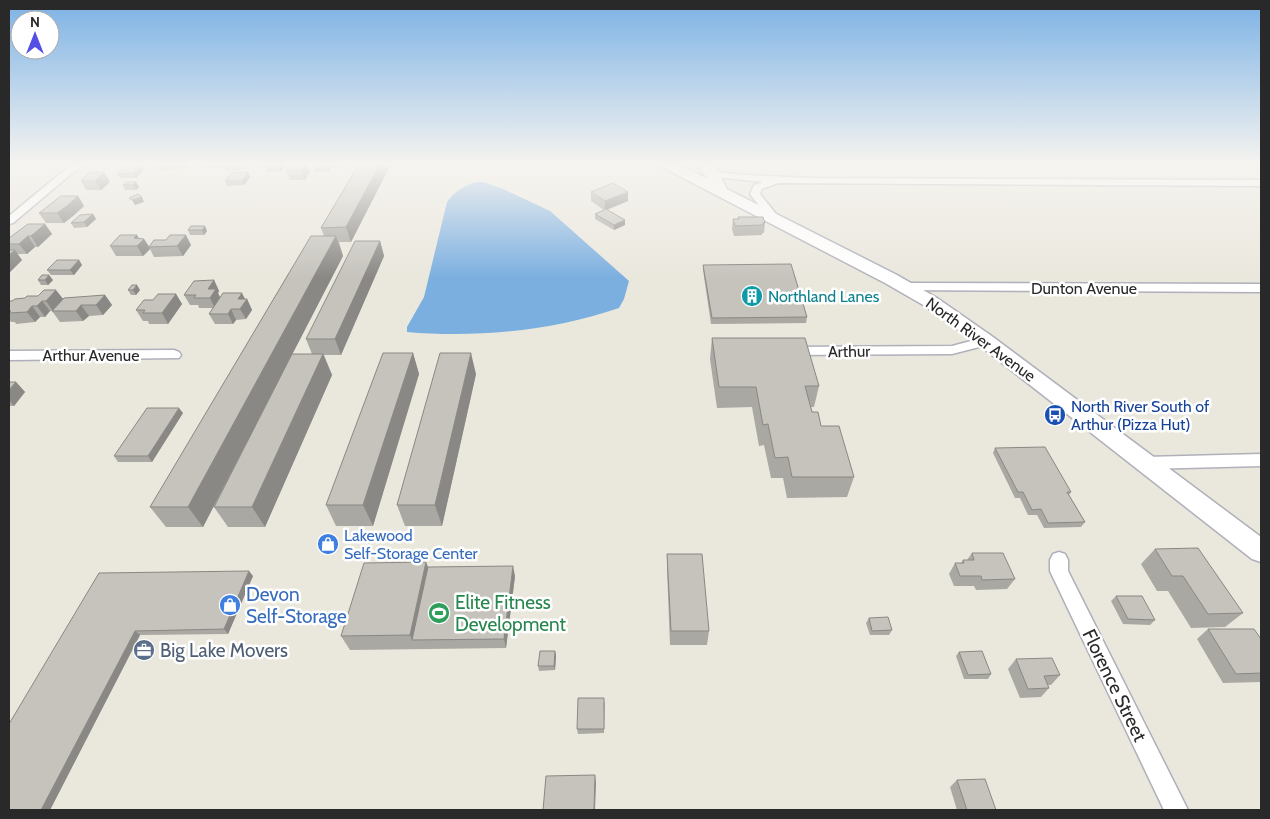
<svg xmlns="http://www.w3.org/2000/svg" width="1270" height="819" font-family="Cabin,sans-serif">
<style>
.water{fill:#7bafe0}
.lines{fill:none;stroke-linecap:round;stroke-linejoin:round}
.street-casing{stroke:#b0b0bb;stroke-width:3}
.secondary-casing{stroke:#b0b0bb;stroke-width:3}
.street{fill:#fff;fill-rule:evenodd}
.secondary{fill:#fff;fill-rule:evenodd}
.wall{fill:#a9a8a2}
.shaded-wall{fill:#8a8884}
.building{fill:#c5c3bc;stroke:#8a8884}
.labels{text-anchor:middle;stroke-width:5;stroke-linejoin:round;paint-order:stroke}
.street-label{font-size:16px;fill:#292929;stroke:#fff}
.culture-label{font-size:16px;fill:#0d838f;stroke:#fff;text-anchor:start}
.transit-label{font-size:16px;fill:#164399;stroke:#fff;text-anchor:start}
.shop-label{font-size:16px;fill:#366cbe;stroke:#fff;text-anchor:start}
.near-shop-label{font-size:19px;fill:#366cbe;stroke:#fff;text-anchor:start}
.near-leisure-label{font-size:19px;fill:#27864d;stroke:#fff;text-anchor:start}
.near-service-label{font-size:19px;fill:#4e5e75;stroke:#fff;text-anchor:start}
.near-street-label{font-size:19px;fill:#292929;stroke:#fff}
</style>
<rect width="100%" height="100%" fill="#eae7dd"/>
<!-- water -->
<path class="water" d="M476,182h7l20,7 47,22 79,70 -5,18 -5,9c-67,23 -142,30 -212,24v-5l17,-30 23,-95c8,-11 16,-16 29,-20z"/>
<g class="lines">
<!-- street casing -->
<g class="street-casing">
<path id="street" d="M72,164h11l-70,59 -4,1v-8z
M711,171l32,4 70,3 448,2v6l-483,-3 -16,6 -2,5 20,25 -5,3 -4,-1 -21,-27 4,-9 9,-3 -56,-6 -1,-2z
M906,283l355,1v8l-359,-2 -2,-3 2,-3z
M986,337l5,1 2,3 -2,3 -39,10 -163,1 -5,-1 -2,-3 2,-3 5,-1 163,-1z
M174,350l5,2 2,3 -2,3 -170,2v-9z
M1261,454v12l-115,3 -6,-2 -2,-4 2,-4 6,-2z
M1059,552l6,2 3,6v11l120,239h-24l-114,-239v-11l3,-6z"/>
</g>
<!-- secondary casing -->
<g class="secondary-casing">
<path id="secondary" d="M660,164h17l31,15 -12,-15h15l7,8 9,17 170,86 40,23 56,39 268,200v25l-9,-3 -273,-214 -54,-39 -40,-23 -223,-116z"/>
</g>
<!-- street -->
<use href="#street" class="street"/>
<!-- secondary -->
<use href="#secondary" class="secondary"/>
</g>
<!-- wall -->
<path class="wall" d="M143,164l2,5 -9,9h-16l-3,-4z
M156,164h34l-4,4 -27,2z
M194,164h62l-2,3h-12l-3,3 -13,1 -3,-6 -2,3 -25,-1z
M261,164h26l-6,8h-14l-2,-4h-2z
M291,164h16l3,7 -5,9h-15l-4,-9z
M313,164h27l-2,4h-7l-3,4h-13z
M359,164h32l-40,78h-12l4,14 -140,271h-37l-16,-20 174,-271 -3,-8z
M104,172l6,10 -9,8h-15l-5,-9z
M248,172l2,5 -6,8 -17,1 -2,-5z
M136,182l3,5 -3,3h-11l-2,-5z
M591,192h37v9l-21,9 18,10v5l-11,5 -19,-11v-5l9,-4 -13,-9z
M78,196l6,10 -11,10 -9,7h-18l-7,-10z
M93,214l3,5 -9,8 -13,1 -3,-5z
M738,217l27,6 -1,10h-2v2l-28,1 -2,-7 1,-10h5z
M45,224l7,10 -14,13h-3l-8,7h-10l5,6 -13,13v-35z
M191,226l16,5 -3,4h-14l-2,-5z
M139,239h5l5,7 42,-1 -8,11 -29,1 -4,-8 -7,7h-27l-6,-10z
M380,241l4,15 -43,99h-17l8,20 -67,152h-37l-14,-20 98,-153 -6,-15z
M79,260l3,5 -8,10h-23l-4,-5z
M703,265l104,52 -1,6 -95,1 -8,-54z
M38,280h15l-5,5h-7z
M214,280l5,11 -1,2 2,5 27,1 5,11 -6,9 -10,1 -3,4h-18l-6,-10 4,-6h-14l-1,-3h-8l-6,-10z
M128,290h12l-4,5h-5z
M176,294l6,10 -14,20h-19l-1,-3h-5l-7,-11 17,-10z
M105,295l7,10 -9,10 -14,1 -6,5 -23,1 -8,-11h-2l-5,6h-5l-5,5 -19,2 -1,-2h-4l-2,-3v-18l54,-2z
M712,338l107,48 -5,21h-3l1,5 42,65 -7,20 -60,1 -4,-20h-12l-7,-33 -5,1 -7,-39 -35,1 -7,-49z
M413,353l6,21 -46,152h-37l-10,-21z
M476,374l-34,152h-37l-8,-21z
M9,382h7l9,10 -11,14h-5z
M183,413l-31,49h-34l-4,-6z
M995,448l76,44 -2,3 16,27 -4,5 -37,1 -7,-13h-9l-8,-17h-5l-22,-45z
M1155,549l88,64 -18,14 -34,1 -23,-37h-11l-16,-27z
M972,553l43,26 -8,10 -31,1 -2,-4h-20l-5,-12 6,-11h6l2,-3h4z
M667,554l42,77 -2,14h-37l-3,-76z
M428,567l87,9 -9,72 -156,2 -9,-14z
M99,573l154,3 -25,58 -88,1 -90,175h-41z
M1116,596l39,24 -5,5 -27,-1 -12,-23z
M869,618l23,12 -3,5h-19l-4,-12z
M1208,629l53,10v43l-38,1 -26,-44z
M555,651l1,5 -1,14 -16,1 -1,-5z
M959,652l32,22 -3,5h-24l-8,-23z
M1016,659l44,16 -9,10h-3l1,3 -8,9 -21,1 -12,-29z
M605,702l-1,31 -26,1 -1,-5z
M957,780l39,30h-39l-7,-23z"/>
<!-- shaded-wall -->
<path class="shaded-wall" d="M143,164l2,5 -9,9 -3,-5z
M184,164h6l-4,4z
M219,164h4v1l-2,3z
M237,164h4l1,3 -3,3z
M278,164h9l-6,8z
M305,164h2l3,7 -5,9 -4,-10z
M326,164h3l2,4 -3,4z
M336,164h4l-2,4z
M380,164h11l-40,78 -5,-15z
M104,172l6,10 -9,8 -6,-9z
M248,172l2,5 -6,8 -2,-4z
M136,182l3,5 -3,3 -3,-5z
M628,192v9l-23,9v-9z
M78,196l6,10 -11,10 -9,7 -7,-10z
M142,197l2,5 -9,3 -3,-5z
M93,214l3,5 -9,8 -3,-5z
M625,220v5l-11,5v-5z
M45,224l7,10 -14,13 -7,-11z
M205,226l2,5 -3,4 -2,-5z
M137,235l4,7 3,-3 6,10 -7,7 -6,-10 -3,-8z
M186,235l5,10 -8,11 -6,-10z
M28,236l7,11 -8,7 -8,-10z
M336,236l7,20 -140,271 -15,-20z
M380,241l4,15 -43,99 -6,-16z
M15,250l7,10 -13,13v-18z
M79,260l3,5 -8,10 -4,-5z
M49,275l4,5 -5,5 -3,-5z
M214,280l5,11 -1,2 3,6 -6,9 -5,-10 -2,-9z
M137,285l3,5 -4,5 -3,-5z
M56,290l8,10 -11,11 -7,-10z
M242,293l4,8 1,-2 5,11 -6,9 -6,-10 -2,-10z
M176,294l6,10 -14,20 -6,-11z
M105,295l7,10 -9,10 -7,-10z
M42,301l8,10 -5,6 -8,-11z
M81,305l8,11 -6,5 -7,-10z
M32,306l8,11 -5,5 -8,-10z
M231,309l5,11 -3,4 -5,-10z
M413,353l6,21 -46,152 -10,-21z
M471,353l5,21 -34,152 -7,-21z
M323,354l9,21 -67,152 -13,-20z
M16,382l9,10 -11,14 -5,-6v-10z
M179,408l4,5 -31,49 -4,-6z
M426,562l6,15 -20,63 -2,-5z
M513,566l2,10 -9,72 -2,-9z
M249,571l4,5 -25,58 -4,-5z
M135,631l5,4 -90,175h-9z
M555,651l1,5 -1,14 -1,-4z
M595,775l1,8 -1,27h-1z"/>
<!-- building -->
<path class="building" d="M127,164h16l-10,9 -16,1z
M291,164h14l-4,6 -15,1z
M359,164h21l-34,63 -25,1z
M90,172h14l-9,9h-14z
M248,172l-6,9h-17l6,-8z
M126,182h10l-3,3h-10z
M613,183l15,9 -23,9 -14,-9z
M138,194l4,3 -10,3 -3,-2z
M61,196h17l-11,10 -10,7h-18z
M606,209l19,11 -11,5 -19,-11z
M93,214l-9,8 -13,1 9,-8z
M738,217h25l2,6h-2v2l-28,1 -2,-7h6z
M28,224h17l-14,12h-3l-9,8h-10v-6z
M191,226h14l-3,4h-14z
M120,235h17l-3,3 10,1 -7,7h-27z
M170,235h16l-9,11 -28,1 5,-7h12z
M311,236h25l-148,271h-38z
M355,241h25l-45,98h-29z
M9,250h6l-6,5z
M57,260h22l-9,10h-23z
M791,264l16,53 -95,1 -9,-53z
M42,275h7l-4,5h-7z
M214,280l-6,9h8l-6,9h-16l2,-3h-12l10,-14z
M132,285h5l-4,5h-5z
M44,290h12l-10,11h-4l-5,5h-5l-5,6 -18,1 2,-2h-2v-10h3l3,-2 10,-1 2,-2h11z
M223,293h19l-4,6h9l-7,10h-9l-3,5h-19z
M158,294h18l-14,19h-19l2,-3h-9l8,-10h9z
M105,295l-9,10h-15l-5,6h-24l12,-13z
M712,338h93l14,48h-14l7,26h6l3,14h18l15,51h-62l-4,-20 -13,1 -7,-34 -5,1 -7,-38h-37z
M383,353h30l-50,152h-37z
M440,353h31l-36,152h-38z
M292,354h31l-71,153h-38z
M9,382h7l-7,8z
M147,408h32l-31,48h-34z
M1045,447l26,45h-4l18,30 -37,1 -7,-14 -9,1 -9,-18h-5l-23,-44z
M1198,548l45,65 -35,1 -25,-38h-11l-17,-27z
M972,553h31l12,26 -33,1 -1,-4h-21l-5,-13h9l-1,-3h11z
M667,554h35l7,77h-38z
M426,562l-16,73 -69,1 23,-73z
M513,566l-9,73 -92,1 16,-73z
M249,571l-25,58 -89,2 -94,179h-32v-86l90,-151z
M1116,596h26l13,24 -27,-1z
M888,617l4,13 -20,1 -3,-13z
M1208,629h46l7,10v34l-25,1z
M540,651h15l-1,15h-16z
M982,651l9,23 -23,1 -9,-23z
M1052,658l8,17 -16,1 5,12 -21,1 -12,-30z
M578,698h26v31h-27z
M595,775l-1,35h-51l3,-34z
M985,779l11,31h-29l-10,-30z"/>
<!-- sky -->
<linearGradient id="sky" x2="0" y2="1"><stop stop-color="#7cb2e5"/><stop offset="0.59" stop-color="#f6f4f0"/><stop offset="1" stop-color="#f6f4f0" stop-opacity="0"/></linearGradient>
<rect width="1270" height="278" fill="url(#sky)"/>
<!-- icons -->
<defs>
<g id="building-disc" transform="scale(1.125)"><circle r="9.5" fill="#0f9aa8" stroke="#fff"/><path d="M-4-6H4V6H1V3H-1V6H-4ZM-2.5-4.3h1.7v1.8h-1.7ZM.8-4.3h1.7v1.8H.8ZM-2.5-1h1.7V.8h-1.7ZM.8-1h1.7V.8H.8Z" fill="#fff"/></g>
<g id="bus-disc" transform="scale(1.125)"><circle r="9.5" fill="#1a4fb4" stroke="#fff"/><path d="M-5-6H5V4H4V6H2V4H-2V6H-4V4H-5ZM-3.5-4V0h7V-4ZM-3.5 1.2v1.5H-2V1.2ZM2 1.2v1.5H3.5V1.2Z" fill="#fff"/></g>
<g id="shop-disc" transform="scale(1.125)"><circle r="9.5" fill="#3f7fe0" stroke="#fff"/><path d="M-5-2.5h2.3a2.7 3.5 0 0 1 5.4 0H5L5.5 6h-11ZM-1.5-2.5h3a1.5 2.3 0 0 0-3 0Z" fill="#fff"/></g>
<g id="stadium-disc" transform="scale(1.125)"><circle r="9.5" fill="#2e9e5b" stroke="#fff"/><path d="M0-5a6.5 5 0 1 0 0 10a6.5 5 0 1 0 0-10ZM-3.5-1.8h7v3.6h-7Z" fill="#fff"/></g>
<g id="office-disc" transform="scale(1.125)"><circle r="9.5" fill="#5c6f8a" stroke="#fff"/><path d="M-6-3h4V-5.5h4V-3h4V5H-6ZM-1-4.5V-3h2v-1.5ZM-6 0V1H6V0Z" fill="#fff"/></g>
</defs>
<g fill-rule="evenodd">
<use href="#building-disc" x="752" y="296"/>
<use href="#bus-disc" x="1055" y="415"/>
<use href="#shop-disc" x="328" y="544"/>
<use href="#shop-disc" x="230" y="605"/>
<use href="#stadium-disc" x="439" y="613"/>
<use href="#office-disc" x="144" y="650"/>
</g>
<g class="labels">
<!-- street labels -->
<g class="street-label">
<text x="1084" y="294">Dunton Avenue</text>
<text transform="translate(981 339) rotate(36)" y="6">North River Avenue</text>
<text transform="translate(849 351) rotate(-1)" y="6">Arthur</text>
<text x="91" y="361">Arthur Avenue</text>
</g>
<!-- culture labels -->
<g class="culture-label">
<text x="768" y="302">Northland Lanes</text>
</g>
<!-- transit labels -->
<g class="transit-label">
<text x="1071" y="412">North River South of<tspan x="1071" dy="18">Arthur (Pizza Hut)</tspan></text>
</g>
<!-- shop labels -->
<g class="shop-label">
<text x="344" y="541">Lakewood<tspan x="344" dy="18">Self-Storage Center</tspan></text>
</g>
<!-- near-shop labels -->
<g class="near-shop-label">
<text x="246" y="601">Devon<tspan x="246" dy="22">Self-Storage</tspan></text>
</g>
<!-- near-leisure labels -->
<g class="near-leisure-label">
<text x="455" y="609">Elite Fitness<tspan x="455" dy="22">Development</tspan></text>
</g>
<!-- near-service labels -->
<g class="near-service-label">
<text x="160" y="657">Big Lake Movers</text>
</g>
<!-- near-street labels -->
<g class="near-street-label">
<text transform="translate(1115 685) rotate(64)" y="7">Florence Street</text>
</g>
</g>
<!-- border -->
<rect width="1270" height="819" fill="none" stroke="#292929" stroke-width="20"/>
<!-- north arrow -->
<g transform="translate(35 35)"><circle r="24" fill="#ffffff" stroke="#a9a9a9"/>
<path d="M0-4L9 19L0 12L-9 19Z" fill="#534fe4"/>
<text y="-8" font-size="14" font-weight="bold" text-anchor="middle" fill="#292929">N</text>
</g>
</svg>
